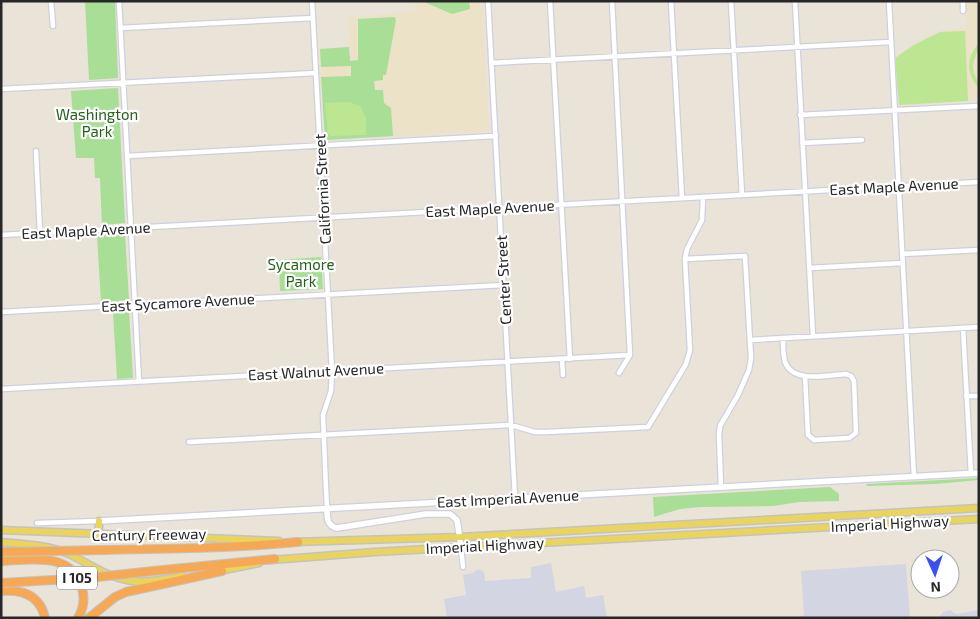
<svg xmlns="http://www.w3.org/2000/svg" width="980" height="619" font-family="'Exo 2',sans-serif">
<style>
.education{fill:#ebe2c8}
.airport{fill:#d4d5e2}
.green{fill:#a9de96}
.pitch{fill:#bce692}
.lines{fill:none;stroke-linecap:round;stroke-linejoin:round}
.street-casing{stroke:#ced0e0;stroke-width:7}
.secondary-casing{stroke:#ced0e0;stroke-width:8}
.primary-casing{stroke:#c3c3c3;stroke-width:9}
.highway-casing{stroke:#c3c3c3;stroke-width:10}
.street{stroke:#fff;stroke-width:4.5}
.secondary{stroke:#fff;stroke-width:5.5}
.primary{stroke:#ead45c;stroke-width:6}
.highway{stroke:#f7a855;stroke-width:8}
.highway-bridge-casing{stroke:#c3c3c3;stroke-width:10;stroke-linecap:butt}
.highway-bridge{stroke:#f7a855;stroke-width:8}
.labels{text-anchor:middle;stroke-width:4.5;stroke-linejoin:round;paint-order:stroke}
.shield{fill:#fff;stroke:#686868;stroke-width:1}
.shield-label{font-size:14px;font-weight:bold;fill:#272727}
.park-label{font-size:15px;fill:#245f1b;stroke:#fff}
.street-label{font-size:15px;fill:#272727;stroke:#fff}
</style>
<rect width="100%" height="100%" fill="#e9e3d8"/>
<!-- education -->
<path class="education" d="M415,1h67l7,130 -164,9 -4,-73 30,-2 -3,-48 67,-5z
M965,1h14v99l-80,5 -4,-47 18,-14 27,-13 27,-3z"/>
<!-- airport -->
<path class="airport" d="M551,563l5,29 28,-6 2,12 17,-3 4,23h-160l-3,-19 22,-4 -3,-20 10,-2 5,-4 6,3 1,9 46,-3v-11z
M906,564l4,54h-108l-1,-2 3,-1 -3,-44z
M950,610l6,4 23,-4v8h-44l4,-1 4,-5z"/>
<!-- green -->
<path class="green" d="M85,1h30l3,77 -29,2z
M422,1h47l1,8 -18,5z
M395,17l1,3 -10,55h-3v5l-9,1 1,9h8l1,13 7,5 2,28 -68,4 -4,-63 30,-1v-10l-30,1 -1,-18 29,-2 1,14 8,-1v-41z
M118,88l7,135 -23,2 -2,-47h-5l-1,-20h-18l-5,-67z
M125,234l4,66 -28,2 -4,-66z
M321,257l2,32 -43,2 -1,-31z
M129,311l4,67 -16,1 -4,-67z
M979,478v2l-43,4 -69,2 -1,-2z
M830,487l9,7v7l-40,1 -25,4 -74,1 -20,2 -26,8 -1,-20z"/>
<!-- pitch -->
<path class="pitch" d="M965,31l3,70 -69,4 -4,-47 19,-13 26,-13z
M979,43c0,9 -6,16 -6,25 1,8 6,13 6,20 -13,-13 -13,-31 0,-45z
M349,102l11,4 6,12v17l-35,1 -3,-3 -3,-30z"/>
<g class="lines">
<!-- street casing -->
<g class="street-casing">
<path id="street" d="M51,1l2,25
M119,1l20,381
M312,1l20,370 -1,20 -8,24 2,50
M488,1l27,497
M550,1l20,358
M612,1l18,354 -11,18
M671,1l11,197
M731,1l11,194
M795,1l18,335
M889,1l25,476
M963,1v10
M120,28l193,-10
M491,63l400,-21
M1,89l315,-16
M800,115l179,-9
M802,143l60,-3
M36,151l4,82
M127,156l369,-20
M1,235l978,-53
M902,254l77,-4
M685,259l60,-3 6,102 -2,12 -11,25 -18,31 -1,9 2,52
M809,268l94,-5
M1,312l503,-27
M963,328l8,146
M783,338c0,7 0,17 2,24 8,22 43,13 61,12l5,2 3,5 2,52 -7,5 -35,2 -6,-5 -3,-59
M750,340l229,-13
M562,360l1,15
M1,389l629,-34
M966,396h13
M189,442l322,-17 24,7h11l102,-5 38,-63 4,-14 -5,-91 2,-10 15,-29 1,-23
M325,467l2,42
M37,523l62,-2
M461,547l2,20"/>
</g>
<!-- secondary casing -->
<g class="secondary-casing">
<path id="secondary" d="M327,509c0,9 0,17 10,19l89,-14h24l7,6 4,27
M99,521l880,-48"/>
</g>
<!-- primary casing -->
<g class="primary-casing">
<path id="primary" d="M1,530l278,11
M96,534l3,-7v-6
M1,542c23,2 47,3 68,12 21,10 39,24 64,27 16,2 33,-2 49,-5
M293,542l167,-5 519,-29
M271,560l104,-8 604,-33
M219,571l40,-8"/>
</g>
<!-- highway casing -->
<g class="highway-casing">
<path id="highway" d="M105,550c65,-1 129,-2 193,-8
M1,561c29,-1 71,-10 81,27 3,11 2,20 -4,30
M153,571l122,-12
M1,591c21,-2 39,4 44,27
M89,618l26,-21 11,-5 96,-21"/>
</g>
<!-- street -->
<use href="#street" class="street"/>
<!-- secondary -->
<use href="#secondary" class="secondary"/>
<!-- primary -->
<use href="#primary" class="primary"/>
<!-- highway -->
<use href="#highway" class="highway"/>
<!-- highway-bridge casing -->
<g class="highway-bridge-casing">
<path id="highway-bridge" d="M1,552l104,-2
M1,583l87,-5 65,-7"/>
</g>
<!-- highway-bridge -->
<use href="#highway-bridge" class="highway-bridge"/>
</g>
<g class="labels">
<!-- shield labels -->
<rect class="shield" x="57" y="566.5" width="40" height="23" rx="4"/>
<g class="shield-label">
<text x="77" y="583">I 105</text>
</g>
<!-- park labels -->
<g class="park-label">
<text x="97" y="120">Washington<tspan x="97" dy="17">Park</tspan></text>
<text x="301" y="270">Sycamore<tspan x="301" dy="17">Park</tspan></text>
</g>
<!-- street labels -->
<g class="street-label">
<text transform="translate(894 187) rotate(-3)" y="5">East Maple Avenue</text>
<text transform="translate(323 189) rotate(-93)" y="5">California Street</text>
<text transform="translate(490 209) rotate(-3)" y="5">East Maple Avenue</text>
<text transform="translate(86 231) rotate(-3)" y="5">East Maple Avenue</text>
<text transform="translate(504 280) rotate(-93)" y="5">Center Street</text>
<text transform="translate(178 303) rotate(-3)" y="5">East Sycamore Avenue</text>
<text transform="translate(316 372) rotate(-3)" y="5">East Walnut Avenue</text>
<text transform="translate(508 499) rotate(-3)" y="5">East Imperial Avenue</text>
<text transform="translate(890 524) rotate(-3)" y="5">Imperial Highway</text>
<text transform="translate(149 535) rotate(-1)" y="5">Century Freeway</text>
<text transform="translate(485 546) rotate(-3)" y="5">Imperial Highway</text>
</g>
</g>
<!-- border -->
<rect width="980" height="619" fill="none" stroke="#272727" stroke-width="5"/>
<!-- north arrow -->
<g transform="translate(935 574) rotate(177)"><circle r="24" fill="#ffffff" stroke="#a9a9a9"/>
<path d="M0-4L9 19L0 12L-9 19Z" fill="#3c50f2"/>
<text y="-8" font-size="14" font-weight="bold" text-anchor="middle" fill="#272727">N</text>
</g>
</svg>
